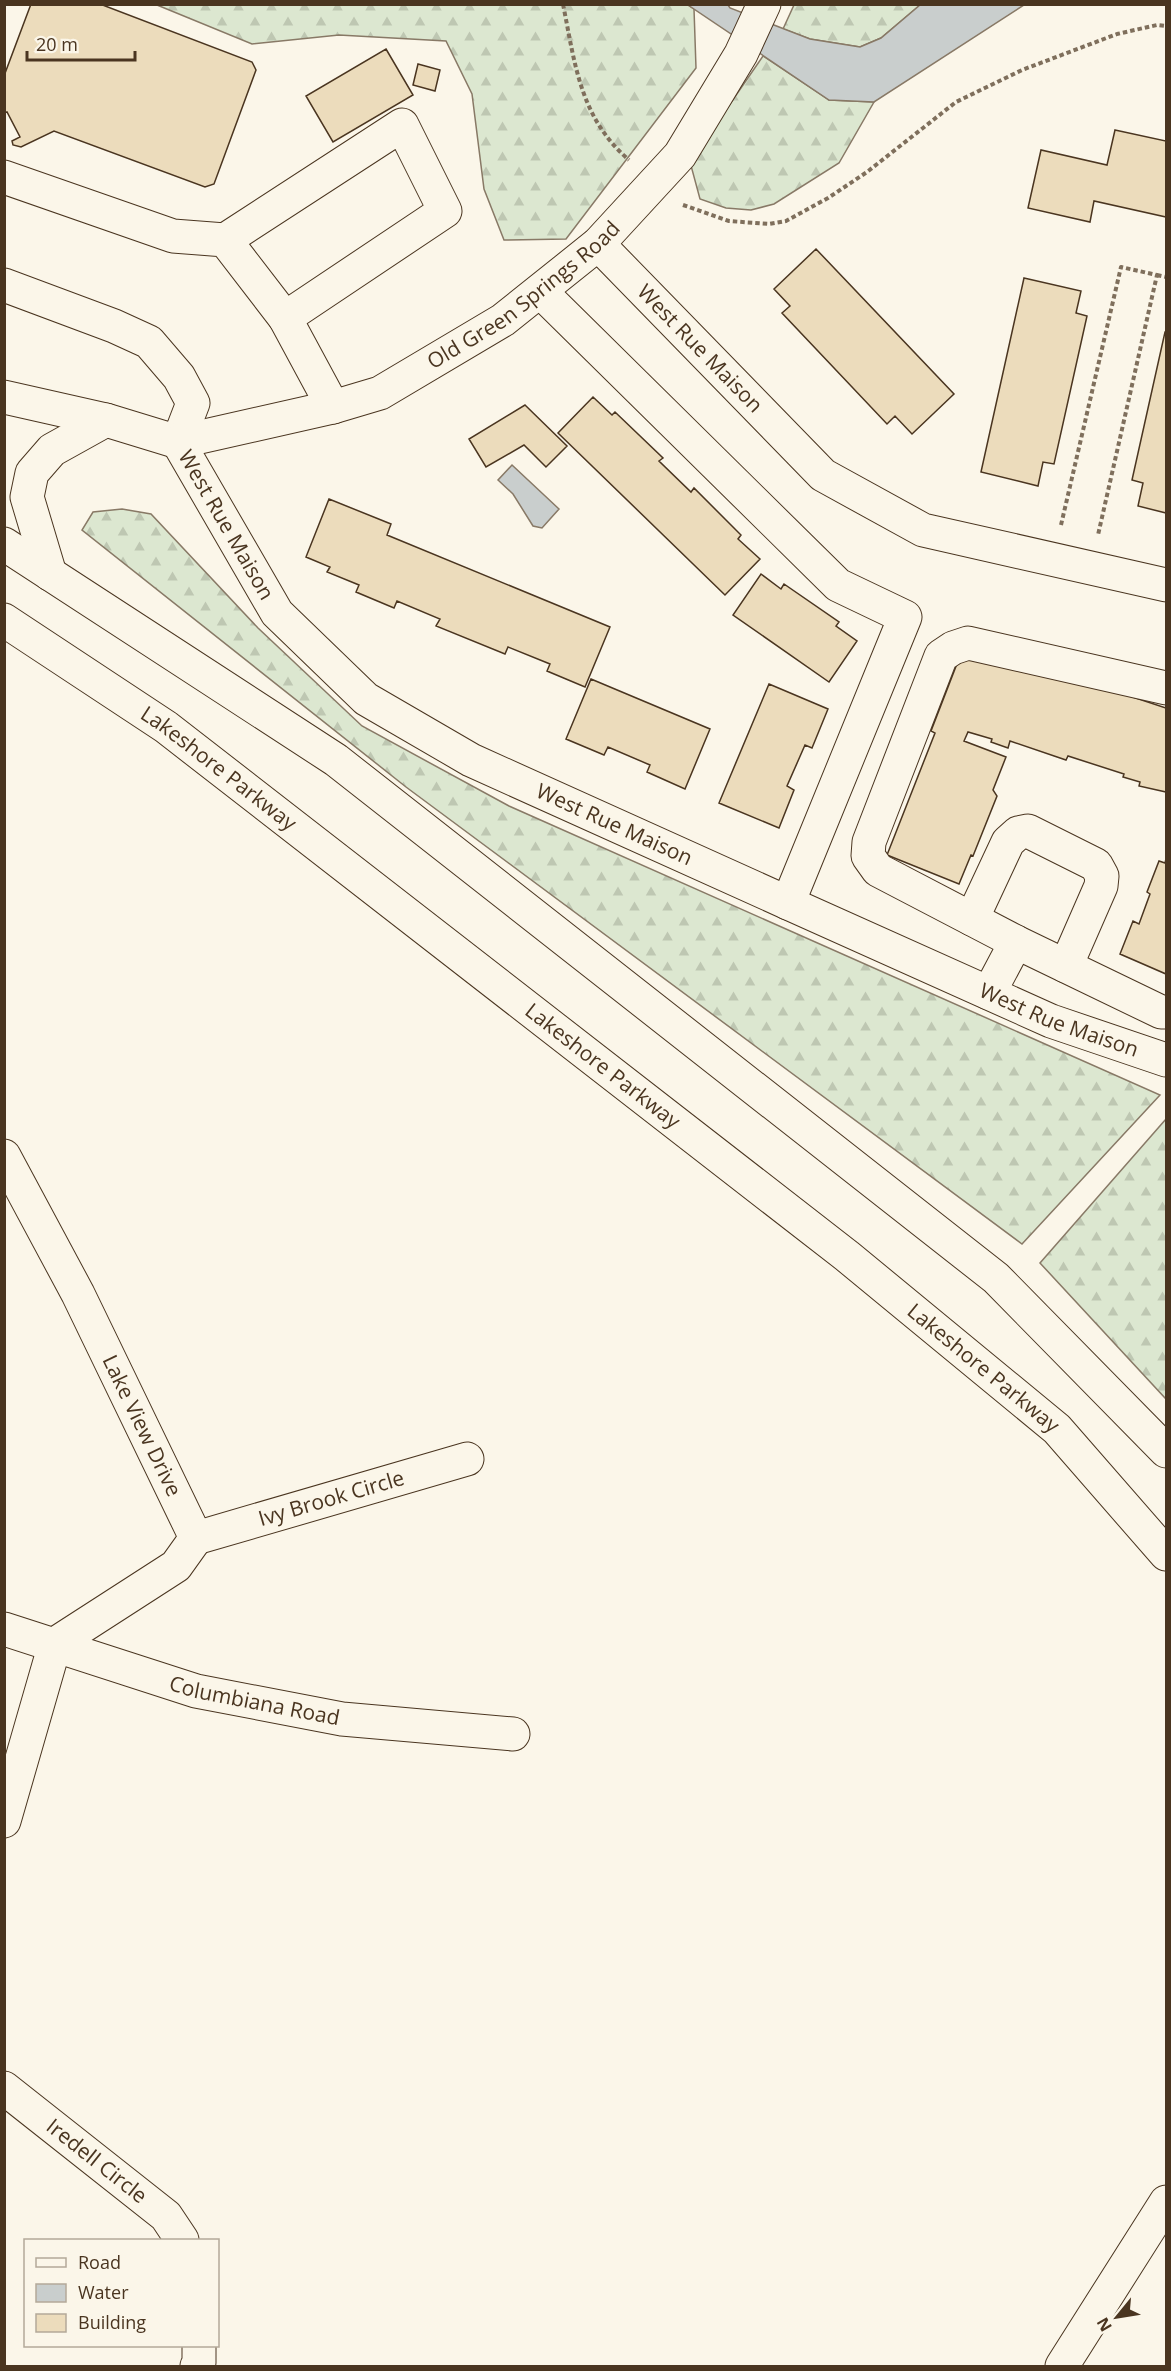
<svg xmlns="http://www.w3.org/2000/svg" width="1171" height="2371" font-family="'Open Sans',sans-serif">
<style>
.forest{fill:url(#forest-firs);stroke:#887966;stroke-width:1.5}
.water{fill:#c9cecd;stroke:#887966;stroke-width:1.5}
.building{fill:#ecdcbc;stroke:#4a3520;stroke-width:1.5}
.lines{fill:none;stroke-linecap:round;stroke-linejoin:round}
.minor-casing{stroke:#4a3520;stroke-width:35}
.major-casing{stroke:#4a3520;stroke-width:35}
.highway-casing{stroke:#4a3520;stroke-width:35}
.path{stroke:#7f6f5c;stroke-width:4;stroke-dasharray:4.5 3;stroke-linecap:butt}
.minor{stroke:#fbf6e9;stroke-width:33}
.major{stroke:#fbf6e9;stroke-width:33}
.highway{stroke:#fbf6e9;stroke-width:33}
.labels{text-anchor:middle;stroke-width:4.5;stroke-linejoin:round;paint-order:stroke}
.street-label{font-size:21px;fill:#4a3520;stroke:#fbf6e9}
</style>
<defs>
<pattern id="forest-firs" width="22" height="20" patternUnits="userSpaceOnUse" patternTransform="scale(1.5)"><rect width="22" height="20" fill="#dce7d0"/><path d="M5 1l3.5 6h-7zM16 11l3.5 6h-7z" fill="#bec7b2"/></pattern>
</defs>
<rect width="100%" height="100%" fill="#fbf6e9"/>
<!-- forest -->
<path class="forest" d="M157,5h531l6,4 2,59 -130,171 -62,1 -20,-51 -12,-95 -26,-53 -107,-6 -87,9z
M794,5h126l-39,33 -21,9 -50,-8 -27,-10z
M763,56l66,44 45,2 -35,61 -65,41 -23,6 -25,-2 -26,-9 -10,-37z
M122,509l29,5 107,114 104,98 147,80 651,289 -138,149 -616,-457 -324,-257 11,-18z
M1166,1119v280l-126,-136z"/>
<!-- water -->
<path class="water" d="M688,5h40l2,3 80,31 50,8 21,-9 39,-33h104l-150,97 -45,-2z
M512,465l47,44 -17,19 -9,-2 -20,-32 -15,-14z"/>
<!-- building -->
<path class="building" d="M31,4h69l152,58 4,8 -42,114 -9,3 -151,-56 -33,16 -8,-2 -1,-4 8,-4 -13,-25 -3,1v-37z
M386,49l27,46 -80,47 -27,-46z
M418,64l22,6 -5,21 -22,-6z
M1115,130l51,11v76l-72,-16 -4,21 -62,-14 13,-58 66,15z
M816,249l138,145 -42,40 -17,-18 -8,8 -105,-111 8,-7 -16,-17z
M1024,278l57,13 -5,22 11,3 -33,148 -11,-2 -5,24 -57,-14z
M1165,332h1v181l-28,-7 5,-23 -11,-3z
M593,397l19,18 3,-3 48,46 -4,3 32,31 3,-4 47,47 -3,4 22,20 -35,36 -167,-162z
M525,405l42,41 -21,21 -22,-22 -38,22 -17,-28z
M329,499l62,25 -4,11 223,92 -25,60 -38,-16 3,-7 -42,-17 -3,7 -69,-28 4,-7 -43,-18 -3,7 -38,-16 3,-7 -32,-13 3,-5 -24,-10z
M761,574l20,15 3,-5 55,38 -3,4 21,15 -28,41 -96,-67z
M960,656l106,19 100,33v84l-27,-6 1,-4 -17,-5 1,-3 -56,-18 -2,4 -56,-19 -2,7 -17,-6 1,-3 -24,-7 -4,9 42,16 -13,33 4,6 -24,60 -2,-1 -12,29 -72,-29 48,-122 -4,-2z
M591,679l119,50 -25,60 -38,-17 3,-7 -42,-18 -4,8 -38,-16z
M769,684l59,25 -16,39 -7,-3 -18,41 7,4 -15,38 -60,-25z
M1166,859v115l-46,-20 13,-33 6,3 11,-30 -3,-2 12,-31 6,2z"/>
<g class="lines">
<!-- minor casing -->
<g class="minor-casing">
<g id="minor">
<path d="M4,177l169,59 52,4 60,78 48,89"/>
<path d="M225,240l177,-115 43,86 -160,107"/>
<path id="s1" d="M598,244l225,231 100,55 243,55"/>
<path d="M4,285l110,41 35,16 30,35 14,26 -15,39"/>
<path d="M540,291l298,294 67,32 -117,286"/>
<path id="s2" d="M4,397l102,23 72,22 155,-35 47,-14 123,-73 95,-76 82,-89 61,-101 23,-50"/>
<path id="s3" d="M178,442l99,171 89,86 105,61 317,143 263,118 115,39"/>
<path d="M50,574l-23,-77 5,-24 20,-23 54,-30"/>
<path d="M1166,688l-198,-45 -15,5 -12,8 -72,186 -1,14 10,14 138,72 145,70h5"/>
<path d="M972,919l36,-77 10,-9 10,-2 68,34 6,11 -1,10 -35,80"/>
<path d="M989,993l27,-51"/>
<path id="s4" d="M4,1156l74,138 118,244 -20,28 -121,78"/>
<path id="s5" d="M196,1538l271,-79"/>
<path id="s6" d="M4,1629l192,62 146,28 171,15"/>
<path d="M4,1821l51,-177"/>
<path id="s7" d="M4,2088l162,128 16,24"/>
<path d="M197,2366l2,-3v-17"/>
</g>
</g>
<!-- major casing -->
<g class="major-casing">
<g id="major">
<path d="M4,544l332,216 660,518 170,173"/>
<path id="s8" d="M4,620l162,107 681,529 210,173 109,125"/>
</g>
</g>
<!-- highway casing -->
<g class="highway-casing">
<path id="highway" d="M1062,2366l104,-164"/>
</g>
<!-- path -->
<path class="path" d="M563,4c12,60 17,114 66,156
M683,205l46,16 40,3 17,-3 42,-23 39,-26 89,-70 66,-32 95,-36 40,-9 9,1
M1157,275l9,2
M1061,525l60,-258 36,8 -59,260"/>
<!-- minor -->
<use href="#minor" class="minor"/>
<!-- major -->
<use href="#major" class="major"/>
<!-- highway -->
<use href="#highway" class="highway"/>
</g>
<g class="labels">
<!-- street labels -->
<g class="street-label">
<text dy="7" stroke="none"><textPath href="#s2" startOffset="562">Old Green Springs Road</textPath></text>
<text dy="7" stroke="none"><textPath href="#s1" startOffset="146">West Rue Maison</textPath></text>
<text dy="7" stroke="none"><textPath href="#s3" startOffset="96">West Rue Maison</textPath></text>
<text dy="7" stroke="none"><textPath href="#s8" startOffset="261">Lakeshore Parkway</textPath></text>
<text dy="7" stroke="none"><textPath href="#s3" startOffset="600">West Rue Maison</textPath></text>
<text dy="7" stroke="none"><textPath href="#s3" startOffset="1086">West Rue Maison</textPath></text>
<text dy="7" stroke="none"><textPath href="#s8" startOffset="747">Lakeshore Parkway</textPath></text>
<text dy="7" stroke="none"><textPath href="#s8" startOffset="1233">Lakeshore Parkway</textPath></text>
<text dy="7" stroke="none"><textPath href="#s4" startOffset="303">Lake View Drive</textPath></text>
<text dy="7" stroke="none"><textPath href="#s5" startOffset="141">Ivy Brook Circle</textPath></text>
<text dy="7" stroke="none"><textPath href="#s6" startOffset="261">Columbiana Road</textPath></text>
<text dy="7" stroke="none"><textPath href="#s7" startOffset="118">Iredell Circle</textPath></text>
</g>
</g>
<!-- border -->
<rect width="1171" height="2371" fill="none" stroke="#4a3520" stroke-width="12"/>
<!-- legend -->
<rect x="24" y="2239" width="195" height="108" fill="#fbf6e9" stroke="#b4a999" stroke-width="1.5"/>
<rect x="36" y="2258" width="30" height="9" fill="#fbf6e9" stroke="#b4a999" stroke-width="1.5"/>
<text x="78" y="2269" font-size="18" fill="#4a3520">Road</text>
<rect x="36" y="2284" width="30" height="18" fill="#c9cecd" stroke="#b4a999" stroke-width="1.5"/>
<text x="78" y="2299" font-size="18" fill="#4a3520">Water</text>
<rect x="36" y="2314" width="30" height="18" fill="#ecdcbc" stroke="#b4a999" stroke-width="1.5"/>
<text x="78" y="2329" font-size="18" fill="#4a3520">Building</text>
<!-- north arrow -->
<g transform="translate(1117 2317) rotate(240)" stroke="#fbf6e9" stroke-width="4.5" paint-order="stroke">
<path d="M0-4.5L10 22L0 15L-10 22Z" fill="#4a3520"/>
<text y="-9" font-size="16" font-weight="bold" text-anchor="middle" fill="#4a3520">N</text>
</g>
<!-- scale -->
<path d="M27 51v9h108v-9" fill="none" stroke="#4a3520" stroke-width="3"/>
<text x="36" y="51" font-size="18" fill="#4a3520" stroke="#fbf6e9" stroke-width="4.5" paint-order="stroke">20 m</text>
</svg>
